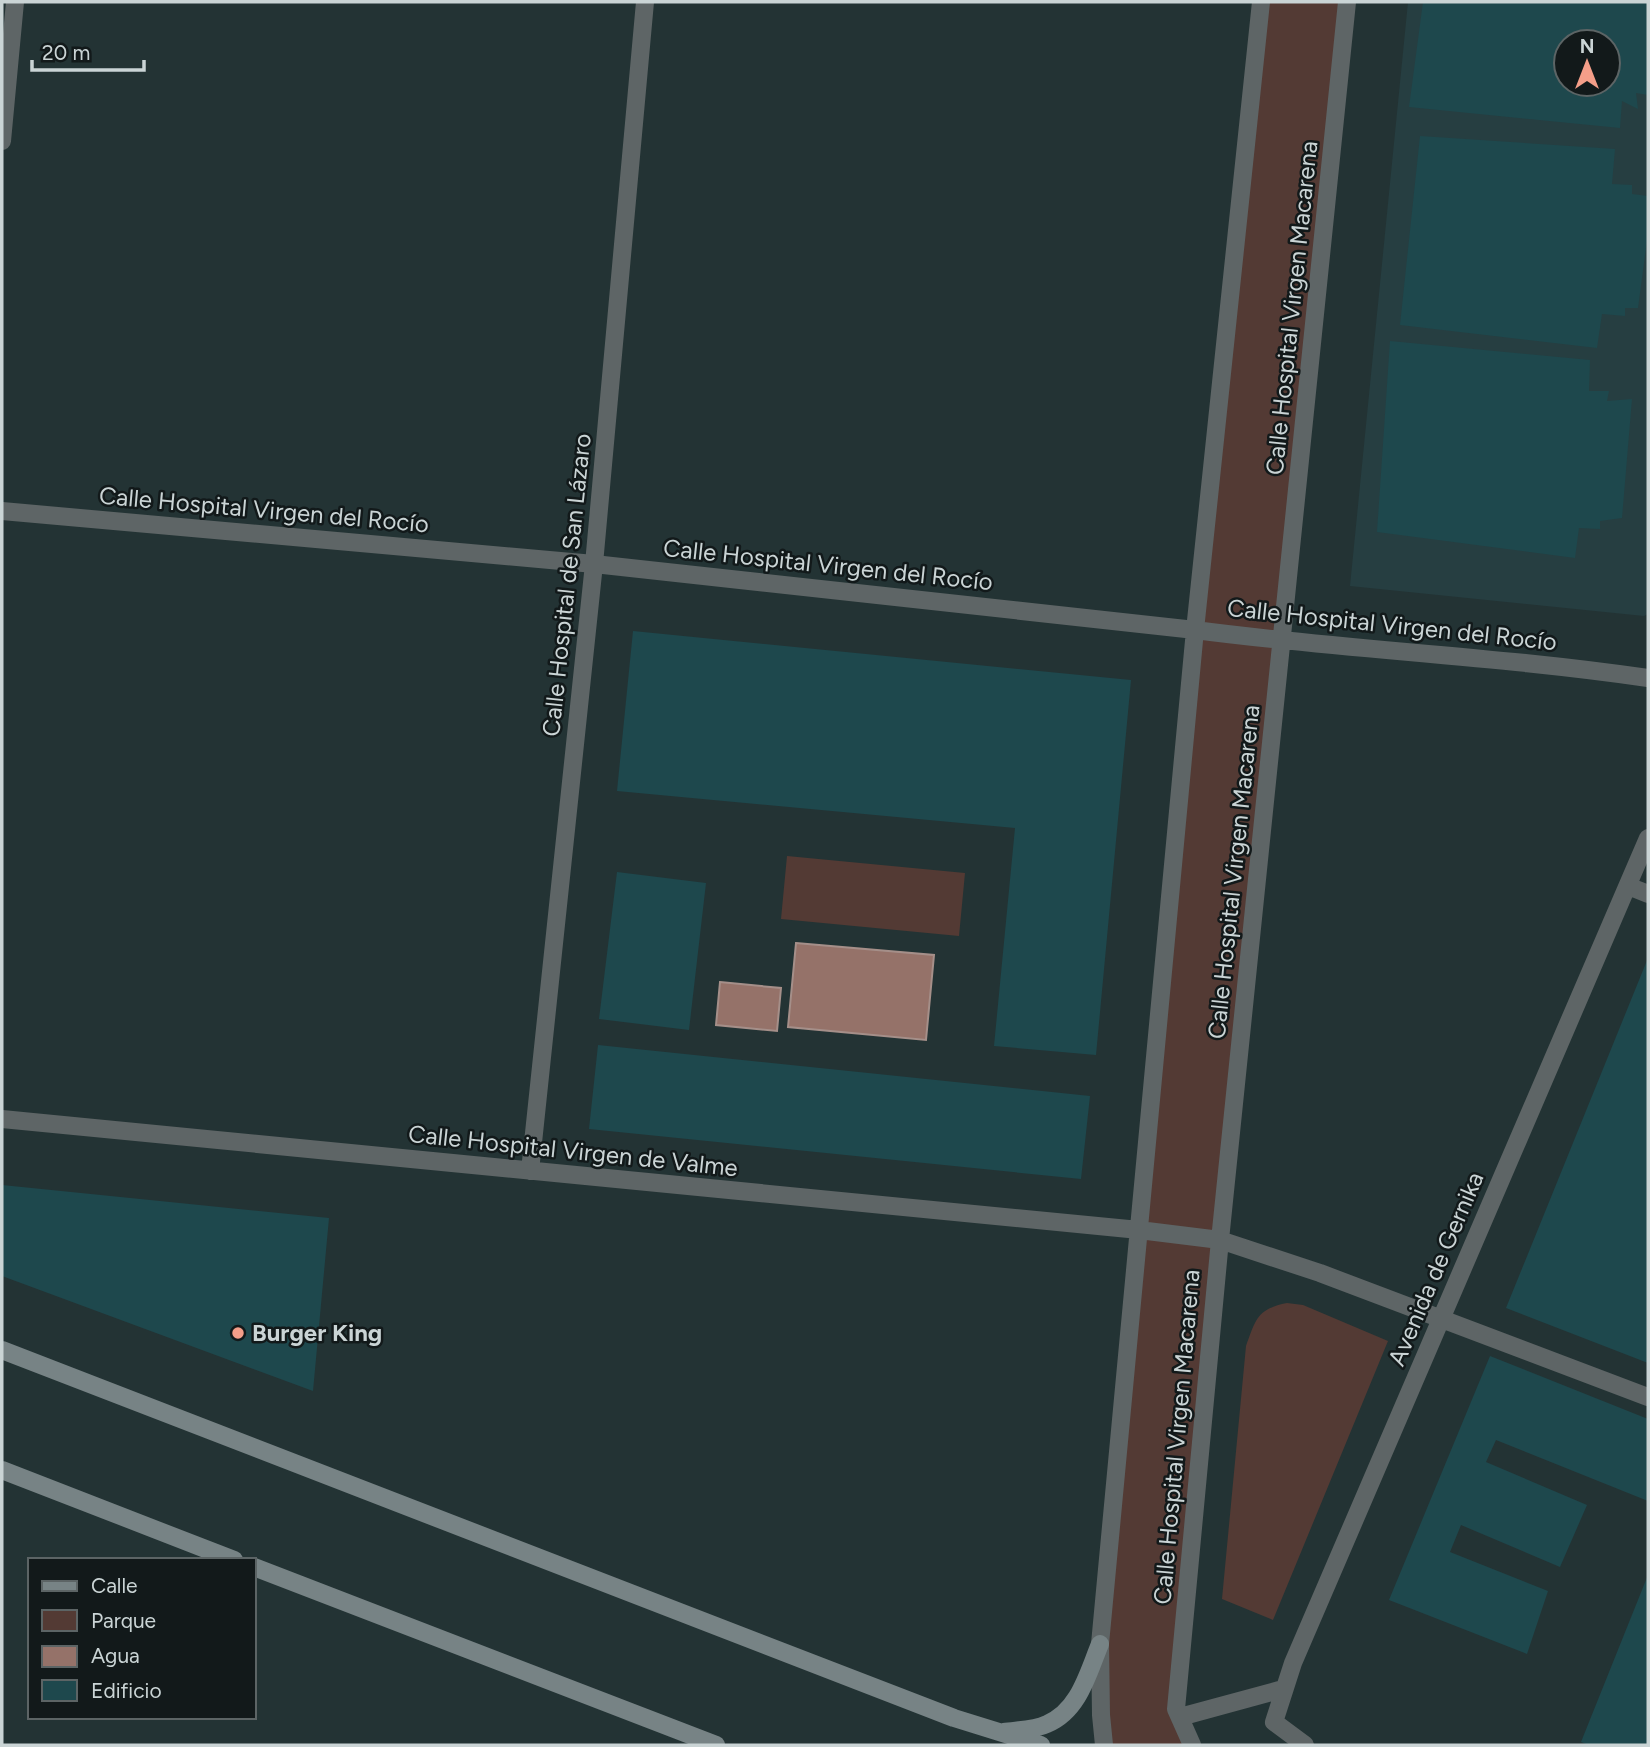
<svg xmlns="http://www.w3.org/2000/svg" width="1650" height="1747" font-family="Figtree,sans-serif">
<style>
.built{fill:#263e41;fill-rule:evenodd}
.green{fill:#533a34}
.water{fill:#957269;stroke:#a58f89;stroke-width:2}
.building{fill:#1e484d;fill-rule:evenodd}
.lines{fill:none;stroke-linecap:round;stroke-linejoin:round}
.street{stroke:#5e6566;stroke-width:18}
.secondary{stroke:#778385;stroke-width:18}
.poi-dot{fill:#f49e89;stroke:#12191a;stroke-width:2.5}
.labels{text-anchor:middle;stroke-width:5;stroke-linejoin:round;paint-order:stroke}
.street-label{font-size:24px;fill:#cad4d5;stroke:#12191a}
.poi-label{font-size:24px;font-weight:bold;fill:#cad4d5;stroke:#12191a;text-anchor:start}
</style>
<rect width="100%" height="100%" fill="#233334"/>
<!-- built -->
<path class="built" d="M1408,2h240v612l-4,2 -294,-30zM1566,42h42v42h-42z"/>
<!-- green -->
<path class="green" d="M1261,2h86l-171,1706 16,37h-88l-3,-30z
M787,856l178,17 -6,63 -178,-17z
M1287,1303l16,2 85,36 -115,279 -51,-21 24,-253c10,-27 11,-37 41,-43z"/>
<!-- water -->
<path class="water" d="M796,943l138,12 -8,85 -138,-13z
M720,982l61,6 -4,43 -61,-6z"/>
<!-- building -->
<path class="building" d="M1423,2h225v93l-12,-2 2,16 -16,-8 -2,27 -211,-21zM1566,42h42v42h-42z
M1420,136l195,13 -3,35 20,1v9l16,2v37l-10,75h-13v8l-23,-2 -5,34 -197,-23z
M1390,341l200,19 -1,31h20l-2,10 25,-2 -10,119 -22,3v8l-21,-1 -4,30 -198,-26z
M633,631l498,49 -35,375 -102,-9 21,-218 -398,-37z
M617,872l89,11 -17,147 -90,-11z
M1648,958v405l-142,-55z
M598,1045l492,51 -9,83 -492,-50z
M2,1185l327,33 -16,173 -311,-115z
M1490,1356l158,63v82l-152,-61 -10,22 101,43 -27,62 -99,-42 -11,27 98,39 -21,63 -138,-54z
M1648,1575v170h-59l-8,-3z"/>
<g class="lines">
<!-- street -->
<path class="street" d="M2,141l13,-139
M2,511l592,53 601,66c151,20 303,26 453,48
M1628,886l20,8
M2,1119l1137,111 81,10 100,33 328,124
M530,1171l64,-607 51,-562
M1180,1717l103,-28
M1104,1745l-3,-30 -1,-71 95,-1014 66,-628
M1192,1745l-16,-36 44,-469 127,-1238
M1305,1745l-31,-23 19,-59 355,-825"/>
<!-- secondary -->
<path class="secondary" d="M2,1350l952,368 87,27
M2,1470l232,90
M254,1567l462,178
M1004,1732c13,-2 31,-2 43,-8 32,-13 41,-51 53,-80"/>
</g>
<!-- markers -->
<circle class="poi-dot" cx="238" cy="1333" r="7"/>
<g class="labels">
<!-- street labels -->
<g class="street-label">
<text transform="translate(1292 308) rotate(-84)" y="8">Calle Hospital Virgen Macarena</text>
<text transform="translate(264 510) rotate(5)" y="8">Calle Hospital Virgen del Rocío</text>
<text transform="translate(828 565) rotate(6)" y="8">Calle Hospital Virgen del Rocío</text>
<text transform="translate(567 585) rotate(-84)" y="8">Calle Hospital de San Lázaro</text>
<text transform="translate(1392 625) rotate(6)" y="8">Calle Hospital Virgen del Rocío</text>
<text transform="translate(1234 872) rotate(-84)" y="8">Calle Hospital Virgen Macarena</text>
<text transform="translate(573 1151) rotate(6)" y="8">Calle Hospital Virgen de Valme</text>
<text transform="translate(1436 1269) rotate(-67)" y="8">Avenida de Gernika</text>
<text transform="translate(1177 1437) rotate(-85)" y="8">Calle Hospital Virgen Macarena</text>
</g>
<!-- poi labels -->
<g class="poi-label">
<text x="252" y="1341">Burger King</text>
</g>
</g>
<!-- border -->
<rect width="1650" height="1747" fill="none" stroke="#cad4d5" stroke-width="7"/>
<!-- legend -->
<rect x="28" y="1558" width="228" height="161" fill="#12191a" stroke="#5c6465" stroke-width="2"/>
<rect x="42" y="1581" width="35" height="10" fill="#778385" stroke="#5c6465" stroke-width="2"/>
<text x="91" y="1593" font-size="21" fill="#cad4d5">Calle</text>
<rect x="42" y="1610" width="35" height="21" fill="#533a34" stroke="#5c6465" stroke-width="2"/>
<text x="91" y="1628" font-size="21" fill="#cad4d5">Parque</text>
<rect x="42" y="1646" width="35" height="21" fill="#957269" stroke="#5c6465" stroke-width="2"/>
<text x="91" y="1663" font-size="21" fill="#cad4d5">Agua</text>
<rect x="42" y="1680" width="35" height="21" fill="#1e484d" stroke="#5c6465" stroke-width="2"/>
<text x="91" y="1698" font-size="21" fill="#cad4d5">Edificio</text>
<!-- north arrow -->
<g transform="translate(1587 63)"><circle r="33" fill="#12191a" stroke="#5c6465" stroke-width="2"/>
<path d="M0-5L12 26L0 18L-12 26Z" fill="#f49e89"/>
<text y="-10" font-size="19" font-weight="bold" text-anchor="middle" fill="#cad4d5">N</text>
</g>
<!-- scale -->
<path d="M32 60v10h112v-10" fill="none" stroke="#cad4d5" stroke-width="3.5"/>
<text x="42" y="60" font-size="21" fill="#cad4d5" stroke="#12191a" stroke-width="5" paint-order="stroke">20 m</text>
</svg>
